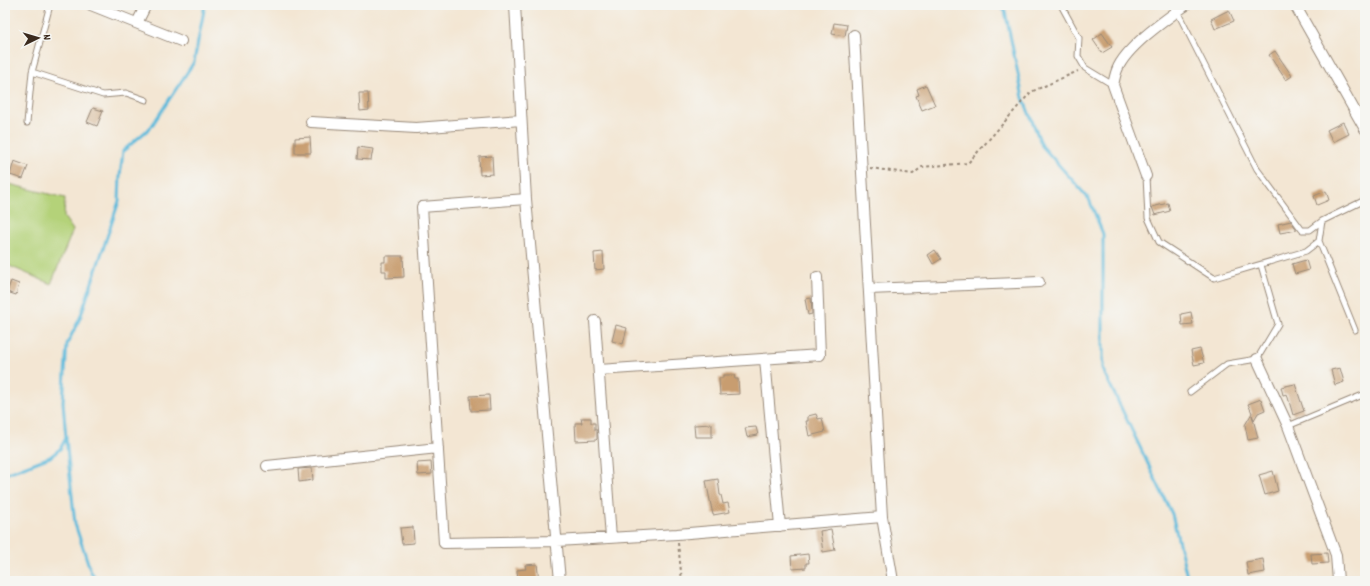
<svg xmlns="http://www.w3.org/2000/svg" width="1370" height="586" font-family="Dekko,sans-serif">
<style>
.green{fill:#b4d279;stroke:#787e4c}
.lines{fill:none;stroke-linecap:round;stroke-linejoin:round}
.stream{stroke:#5dbadb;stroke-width:3}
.building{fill:#c89d6f}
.lane-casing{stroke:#978878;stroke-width:7}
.street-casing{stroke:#978878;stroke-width:12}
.path{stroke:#978878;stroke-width:2;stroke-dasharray:3 3;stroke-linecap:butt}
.lane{stroke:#fff;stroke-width:5}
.street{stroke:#fff;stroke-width:10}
</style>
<rect width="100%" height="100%" fill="#f6f6f2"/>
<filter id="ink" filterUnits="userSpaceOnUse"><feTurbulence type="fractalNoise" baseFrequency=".025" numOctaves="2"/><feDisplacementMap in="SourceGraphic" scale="8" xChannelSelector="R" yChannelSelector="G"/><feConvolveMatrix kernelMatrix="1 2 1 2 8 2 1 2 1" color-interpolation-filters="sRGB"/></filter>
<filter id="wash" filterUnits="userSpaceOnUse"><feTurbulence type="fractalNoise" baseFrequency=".012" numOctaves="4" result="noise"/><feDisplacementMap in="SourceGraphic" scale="16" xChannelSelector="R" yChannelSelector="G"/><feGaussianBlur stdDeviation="0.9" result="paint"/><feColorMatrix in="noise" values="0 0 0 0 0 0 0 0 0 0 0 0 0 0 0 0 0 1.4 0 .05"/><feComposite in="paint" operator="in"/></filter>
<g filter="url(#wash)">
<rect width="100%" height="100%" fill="#f3e6d3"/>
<!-- green -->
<path class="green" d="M5,183l60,15 -1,19 9,13 -22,54 -46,-20z"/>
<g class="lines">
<!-- stream -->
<path class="stream" d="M1000,5l5,6 18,87 19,48 47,53 14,35v136l69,144 16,67
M66,438l9,86 16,48 7,9
M5,474l45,-17 10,-8 6,-11 -3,-36 4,-58 13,-26 39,-117 1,-25 3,-25 28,-24 43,-65 11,-57"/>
</g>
<g id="blocks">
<!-- building -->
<path class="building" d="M1229,10l5,11 -19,8 -4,-10z
M834,23l13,2 -2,11 -13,-2z
M1102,33l10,14 -10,6 -9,-13z
M1275,51l17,25 -6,4 -17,-25z
M926,85l9,20 -13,5 -6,-14 3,-1 -2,-6z
M359,93h9l1,17 -9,1z
M93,108l10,3 -6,15 -10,-4z
M1343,122l6,12 -16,8 -6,-12z
M310,137l1,16h-16v-15z
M358,147l15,2 -2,11 -14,-1z
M492,156l1,18 -13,1 -1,-18z
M14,161l14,5 -5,13 -13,-4z
M1326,191l3,9 -12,5 -3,-9z
M1168,203l2,8 -15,4 -3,-8z
M1291,221l6,9 -17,3 -2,-9z
M935,250l6,9 -8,5 -5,-9z
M603,252l1,17 -9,1 -1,-17z
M385,256h18l1,21 -18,1v-7h-4v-9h3z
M1306,260l3,10 -14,4 -3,-10z
M11,281l8,3 -3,11 -9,-3z
M811,298l1,16 -4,1 -3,-16z
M1191,312l2,12 -11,1 -1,-11z
M616,325l11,3 -4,16 -11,-3z
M1200,349l4,14 -10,2 -3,-14z
M1340,368l4,14 -9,3 -4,-15z
M723,375h11l1,4h3l1,15 -19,1 -1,-17h4z
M1295,384l9,27 -11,4 -6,-21 -4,1 -2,-8z
M489,395l1,15 -19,1 -1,-15z
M1261,399l4,11 -7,3 -4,7 -2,-5 6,23 -10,2 -3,-15 7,-12 -4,-9z
M816,414l2,5 4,-1 3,14 -16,4 -3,-15h2v-5z
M581,418h10v5h4v7h2v9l-1,1 -20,1 -1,-18h7z
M712,424v13h-17l-1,-12z
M756,427l2,8 -11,2 -2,-9z
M431,462l1,12 -14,1 -1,-12z
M312,468l1,12 -14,2 -1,-13z
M1273,471l5,20 -13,4 -6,-20z
M718,479l2,16h1l2,9 5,-1 2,9 -17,3 -7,-34z
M413,527l1,16 -12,1 -2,-16z
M831,529l4,21 -12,2 -3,-21z
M1327,553l1,10 -16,1 -1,-10z
M808,554l1,9h-3v5l-14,1 -1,-13z
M1263,559l2,13 -17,3 -2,-13z
M537,564l2,17h-21l-1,-11 9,-1 -1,-4z"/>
</g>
</g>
<g filter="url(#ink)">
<use href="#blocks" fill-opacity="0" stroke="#978878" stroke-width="1"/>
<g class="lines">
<!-- lane casing -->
<g class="lane-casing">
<path id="lane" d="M1061,5l18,33 -1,18 7,12 28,17
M1177,11l80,158 45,61h8l12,-9
M32,72l71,23 23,-2 20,7
M27,123l5,-51 18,-67
M1146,176l2,42 11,24 55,36 92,-27 13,-10 3,-20 41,-20 2,-4
M1319,241l36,89
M1190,392l37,-28 30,-5 21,-35 -17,-59
M1288,426l77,-32"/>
</g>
<!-- street casing -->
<g class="street-casing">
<path id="street" d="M91,5l90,36
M515,5l11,194 34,382
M1295,5l70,124
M137,23l9,-18
M854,35l28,482 11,64
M311,122l105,6 105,-8
M1146,176l-33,-91c1,-4 2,-10 4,-15 9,-23 48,-50 69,-65
M526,199l-104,8 22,336 113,-2 120,-7 205,-17
M869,289l170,-7
M595,321l16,217
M765,359l15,167
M1257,359l31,67 48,129 2,26
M599,370l221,-15 -3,-78
M267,466l171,-18"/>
</g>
<!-- path -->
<path class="path" d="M870,168l43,6 9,-7 46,-4 63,-71 47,-21
M678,543l4,38"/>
<!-- lane -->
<use href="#lane" class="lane"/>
<!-- street -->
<use href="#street" class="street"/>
</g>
</g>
<!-- margin -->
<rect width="1370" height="586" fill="none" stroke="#f6f6f2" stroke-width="20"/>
<!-- north arrow -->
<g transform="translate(38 38) rotate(85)" stroke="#f6f6f2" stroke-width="3" paint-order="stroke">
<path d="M0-3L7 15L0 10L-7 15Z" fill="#3b2a1e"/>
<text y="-6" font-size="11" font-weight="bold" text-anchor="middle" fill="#3b2a1e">N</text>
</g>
</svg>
